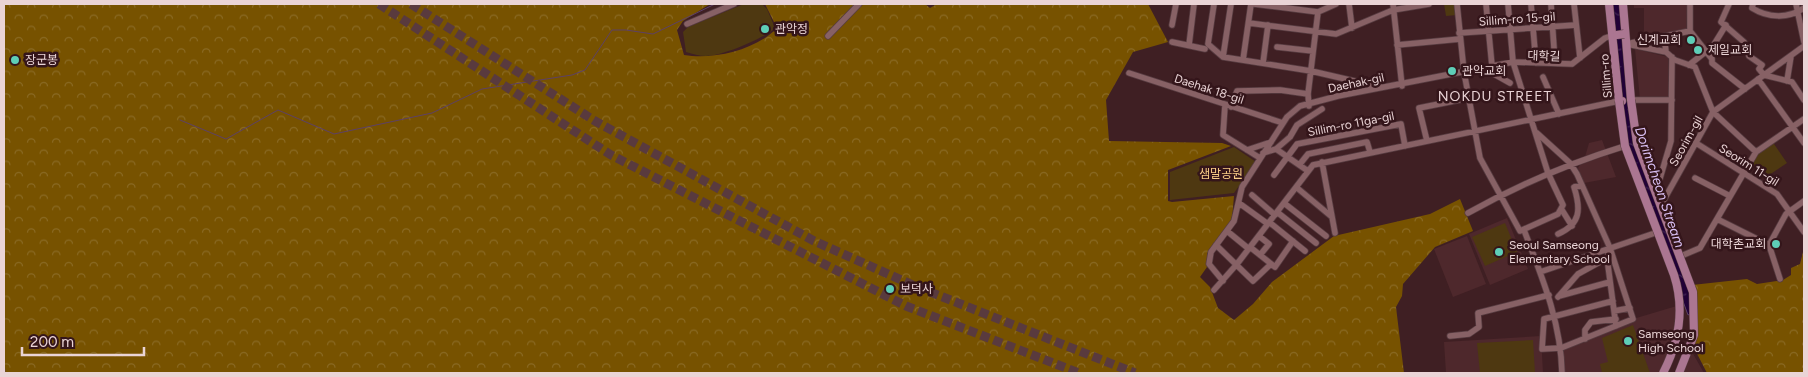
<svg xmlns="http://www.w3.org/2000/svg" width="1808" height="377" font-family="Figtree,'Noto Sans KR',sans-serif">
<style>
.built{fill:#4e282c}
.green{fill:#4e3811}
.forest{fill:url(#forest-crowns)}
.water{fill:url(#water-ripples);stroke:#5d4066}
.lines{fill:none;stroke-linecap:round;stroke-linejoin:round}
.stream{stroke:#5d4066;stroke-width:1}
.highway-tunnel{stroke:#593a3e;stroke-width:9;stroke-dasharray:9 4.5;stroke-linecap:butt}
.minor-casing{stroke:#573c41;stroke-width:7}
.major-casing{stroke:#573c41;stroke-width:9}
.minor{stroke:#876165;stroke-width:5.5}
.major{stroke:#ab7691;stroke-width:8}
.major-bridge-casing{stroke:#573c41;stroke-width:9;stroke-linecap:butt}
.major-bridge{stroke:#ab7691;stroke-width:8}
.poi-dot{fill:#5eceb7;stroke:#34151a;stroke-width:2}
.labels{text-anchor:middle;stroke-width:5;stroke-linejoin:round;paint-order:stroke}
.street-label{font-size:12px;fill:#ead4d6;stroke:#34151a}
.poi-label{font-size:12px;fill:#ead4d6;stroke:#34151a;text-anchor:start}
.park-label{font-size:12px;fill:#f9cd86;stroke:#34151a}
.neighbourhood-label{font-size:14px;letter-spacing:1px;fill:#ead4d6;stroke:#34151a}
.water-label{font-size:14px;font-style:italic;fill:#d9c0f4;stroke:#34151a}
</style>
<defs>
<pattern id="forest-crowns" width="20" height="18" patternUnits="userSpaceOnUse" patternTransform="scale(1.25)"><rect width="20" height="18" fill="#775200"/><path d="M2 6a3 3 0 1 1 6 0M12 15a3 3 0 1 1 6 0" fill="none" stroke="#8a6a24"/></pattern>
<pattern id="water-ripples" width="26" height="14" patternUnits="userSpaceOnUse" patternTransform="scale(1.25)"><rect width="26" height="14" fill="#210136"/><path d="M2 4q2-2 4 0t4 0M15 11q2-2 4 0t4 0" fill="none" stroke="#412552"/></pattern>
</defs>
<rect width="100%" height="100%" fill="#3f1f23"/>
<!-- built -->
<path class="built" d="M1634,4h53l-1,26 -42,8v-30h-10z
M1635,49l33,8 1,42h-29z
M1602,140l14,37 -32,6 -6,-15 7,-11 4,-14z
M1507,218l21,51 -38,16 -21,-51z
M1467,236l19,48 -33,13 -19,-48z
M1680,305v10l-17,58h-101l-1,-25 72,-29z
M1541,336l2,37h-97l-2,-31z
M1692,352l12,21h-22z"/>
<!-- green -->
<path class="green" d="M744,4h18l5,5 8,19c-12,11 -53,28 -69,28 -7,0 -13,-2 -20,-4l-3,-20 5,-5z
M1444,4h12l1,11 -11,1z
M1772,141l15,22 -18,12 -20,-12 7,-11z
M1234,147l22,15 -22,31 -64,7v-28z
M1505,223l12,29 -32,14 -13,-29z
M1633,325l17,48h-48l-2,-9 8,-2 -6,-24z
M1533,340l2,33h-55l-3,-30z"/>
<!-- forest -->
<path class="forest" d="M4,4h706l-27,17 -6,9 7,25c30,5 72,-5 93,-27l-12,-24h160l5,4 7,-4h211l20,38 -35,10 -27,48 3,41 113,2 9,3 -63,24v31l4,1 62,-6 -2,23 -25,35v13l-7,10 10,10 8,21 16,12 19,-16 19,-22 62,-46 96,-22 30,-15 13,32 -38,16 -32,37 -1,12 -6,11 8,66h-1400z
M1804,248v125h-97l-15,-29v-59l55,-6 10,5 26,-4 8,-5v-7l9,-4z"/>
<!-- water -->
<path class="water" d="M1611,4h9l12,120 58,160 2,29 -4,2 -62,-170z"/>
<g class="lines">
<!-- stream -->
<path class="stream" d="M180,120l46,19 52,-29 56,24 98,-21 50,-24 90,-14 13,-5 27,-40h14l27,4 62,-30
M4,361l1,12"/>
<!-- highway-tunnel -->
<path class="highway-tunnel" d="M379,4l232,151 295,151 173,67
M411,4l184,117 219,120 101,45 220,87"/>
<!-- minor casing -->
<g class="minor-casing">
<path id="minor" d="M1214,4l-6,40 15,13 88,14 69,16
M1254,4l25,3
M1280,4l-1,3 39,5 -10,82 1,12
M1349,4l3,24
M1393,4l9,82
M1457,4l7,68 16,86 40,73 38,-17 5,-9 -15,-32 -35,-111 -5,-58
M1486,4l6,62
M1531,4l5,59
M1551,4l4,59
M1574,4l6,54
M1690,4v27
M1729,4l-8,18 23,20 5,14 13,9 -3,4 5,6 28,7 12,18
M1753,4l-1,4c16,10 36,11 52,0
M1796,4l8,38
M1318,12l18,-8
M1249,23l87,11 57,-24 36,-6
M687,24l47,-20
M1172,25l4,-21
M1459,33l117,-8
M828,36l31,-32
M1664,36l2,16
M1172,42l33,7
M1631,43l59,-12 22,28v4l33,26
M1627,44l39,8 9,8 20,7 18,45 43,40
M1189,45l5,-41
M1397,45l63,-6
M1277,47l36,4
M1223,57l8,-53
M1243,60l8,-56
M1263,63l5,-38
M1689,65l24,-19 13,-21
M1492,69l2,5 16,9
M1129,73l154,50
M1543,77l16,37
M1758,79l46,64
M1787,81l4,-25
M1525,100l24,-10
M1630,100h42
M1225,105l-2,30 37,23
M1231,107l6,-16 43,-1 28,4
M1537,133l33,30 7,11 33,74 23,71 -72,29 -19,1 2,-30 69,-18
M1427,141l-8,-33 50,-10
M1696,143l81,51 27,38
M1276,149l14,-12 7,-12 25,-16
M1247,150l24,-8
M1263,153l13,-4 32,22
M1322,162l13,71
M1300,164l8,-10 59,-12 3,10
M1274,175l23,-31 104,-20 4,22
M1695,178l35,18
M1296,187l36,30
M1656,192l15,-51 1,-84
M1252,195l23,20
M1239,203l29,21
M1284,203l42,33
M1661,205l52,-93 91,-66
M1562,210l10,16
M1277,212l39,31
M1468,213c50,-28 102,-50 157,-67
M1717,219l52,26
M1269,222l36,29
M1524,230c18,47 37,92 38,143
M1227,231l22,18
M1558,234c23,-10 23,-25 16,-47l8,-2
M1259,236l10,8 -9,11
M1216,245l37,36 18,-17
M1250,247l25,20 18,-26
M1610,248l-3,10 9,68
M1681,256l19,-8 56,-96 48,-33
M1540,272l118,-40
M1780,279l-11,-34 17,-31 18,-13
M1223,281l-14,-17 2,-12 23,-31 8,-34 45,-70 13,-11 38,-10 175,-34 59,2 33,-26 9,-3
M1214,290l23,-26 76,-99 306,-64
M1559,296l51,-14
M1558,297l20,-23 29,-16
M1614,311l16,-3
M1450,336l19,-2 10,-7 -1,-14 71,-18
M1585,339v-9l6,-8 25,-3"/>
</g>
<!-- major casing -->
<g class="major-casing">
<path id="major" d="M1609,4l10,97h3
M1623,4l8,96"/>
</g>
<!-- minor -->
<use href="#minor" class="minor"/>
<!-- major -->
<use href="#major" class="major"/>
<!-- major-bridge casing -->
<g class="major-bridge-casing">
<path id="major-bridge" d="M1617,35l7,-1
M1631,100l6,43 56,149 1,43 -15,38
M1619,101l6,45 49,129c11,34 5,67 -11,98"/>
</g>
<!-- major-bridge -->
<use href="#major-bridge" class="major-bridge"/>
</g>
<!-- markers -->
<g class="poi-dot">
<circle cx="765" cy="29" r="5"/>
<circle cx="1691" cy="40" r="5"/>
<circle cx="1698" cy="50" r="5"/>
<circle cx="15" cy="60" r="5"/>
<circle cx="1452" cy="71" r="5"/>
<circle cx="1776" cy="244" r="5"/>
<circle cx="1499" cy="252" r="5"/>
<circle cx="890" cy="289" r="5"/>
<circle cx="1628" cy="341" r="5"/>
</g>
<g class="labels">
<!-- street labels -->
<g class="street-label">
<text transform="translate(1517 19) rotate(-4)" y="4">Sillim-ro 15-gil</text>
<text transform="translate(1544 56) rotate(2)" y="4">대학길</text>
<text transform="translate(1606 76) rotate(-95)" y="4">Sillim-ro</text>
<text transform="translate(1356 83) rotate(-12)" y="4">Daehak-gil</text>
<text transform="translate(1209 89) rotate(18)" y="4">Daehak 18-gil</text>
<text transform="translate(1351 124) rotate(-11)" y="4">Sillim-ro 11ga-gil</text>
<text transform="translate(1686 141) rotate(-61)" y="4">Seorim-gil</text>
<text transform="translate(1749 165) rotate(32)" y="4">Seorim 11-gil</text>
</g>
<!-- poi labels -->
<g class="poi-label">
<text x="775" y="33">관악정</text>
<text x="1681" y="44" text-anchor="end">신계교회</text>
<text x="1708" y="54">제일교회</text>
<text x="25" y="64">장군봉</text>
<text x="1462" y="75">관악교회</text>
<text x="1766" y="248" text-anchor="end">대학촌교회</text>
<text x="1509" y="249">Seoul Samseong<tspan x="1509" dy="14">Elementary School</tspan></text>
<text x="900" y="293">보덕사</text>
<text x="1638" y="338">Samseong<tspan x="1638" dy="14">High School</tspan></text>
</g>
<!-- park labels -->
<g class="park-label">
<text x="1221" y="178">샘말공원</text>
</g>
<!-- neighbourhood labels -->
<g class="neighbourhood-label">
<text x="1495" y="101">NOKDU STREET</text>
</g>
<!-- water labels -->
<g class="water-label">
<text transform="translate(1660 187) rotate(71)" y="5">Dorimcheon Stream</text>
</g>
</g>
<!-- border -->
<rect width="1808" height="377" fill="none" stroke="#ead4d6" stroke-width="10"/>
<!-- scale -->
<path d="M22 347v8h122v-8" fill="none" stroke="#ead4d6" stroke-width="2.5"/>
<text x="30" y="347" font-size="15" fill="#ead4d6" stroke="#34151a" stroke-width="4" paint-order="stroke">200 m</text>
</svg>
